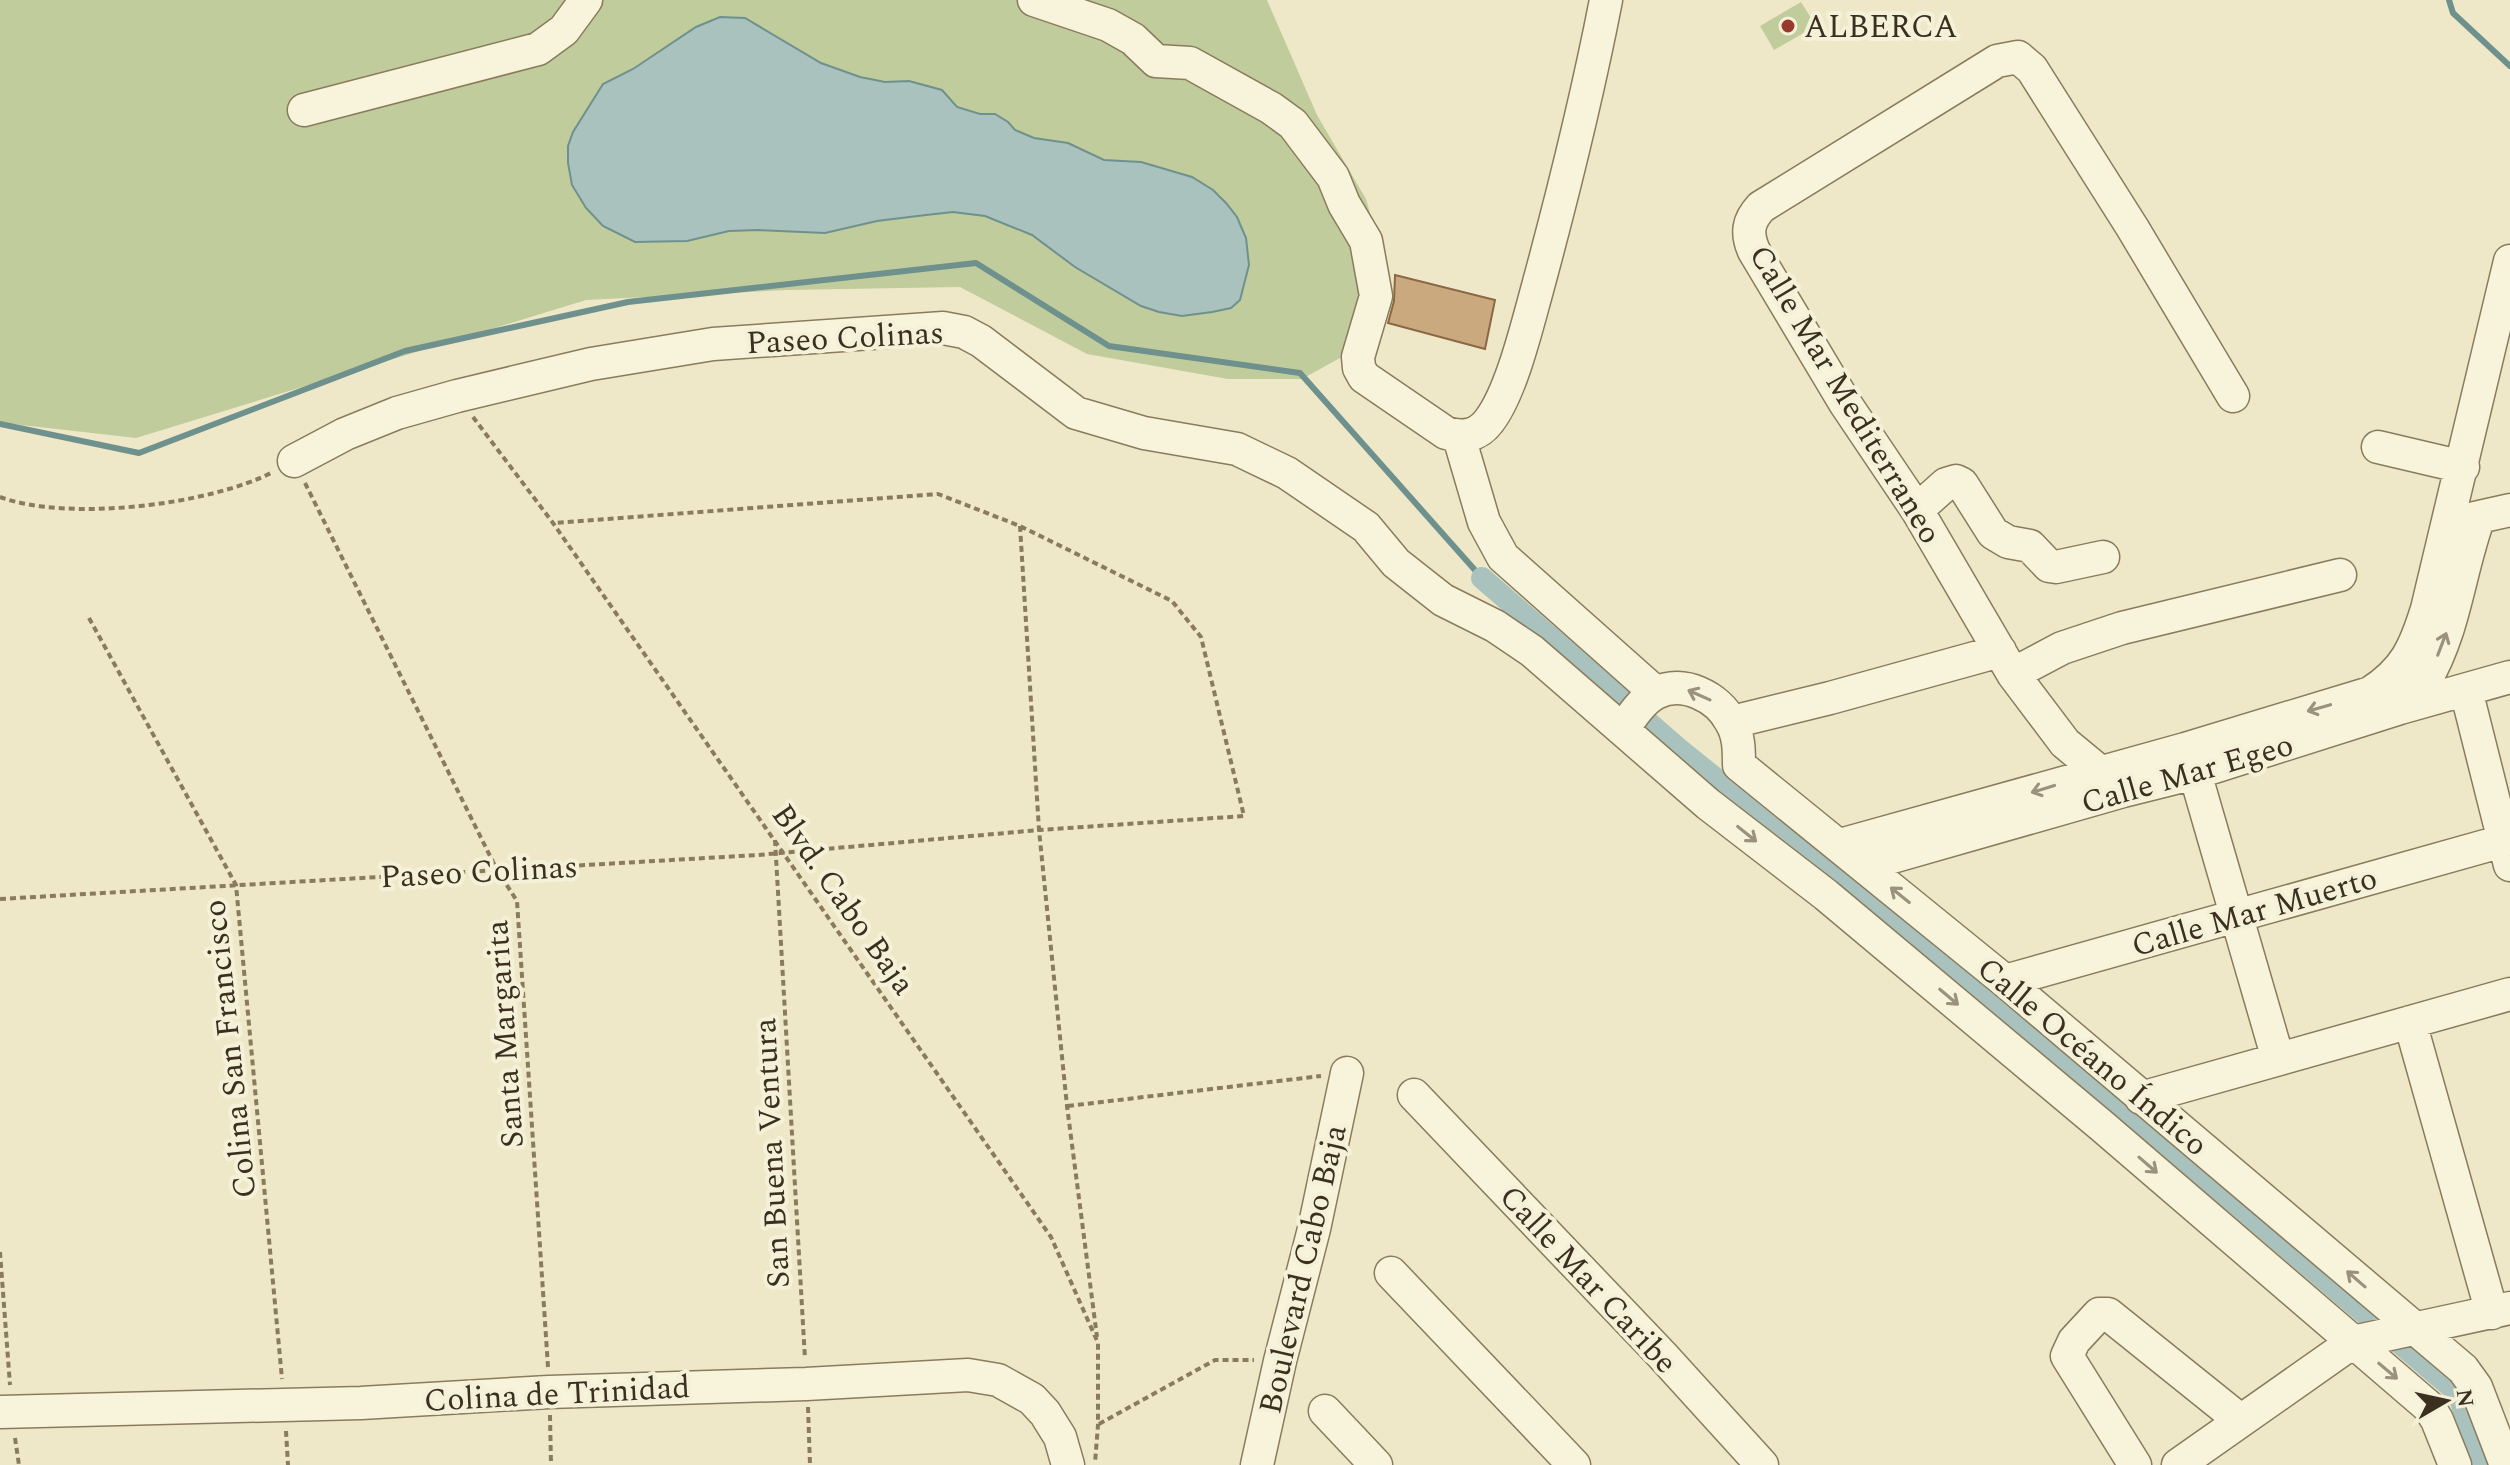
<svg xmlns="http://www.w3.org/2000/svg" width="2510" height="1465" font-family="Spectral,serif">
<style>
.green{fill:#c0cc9c}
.water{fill:#a9c2be;stroke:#6f918d;stroke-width:2}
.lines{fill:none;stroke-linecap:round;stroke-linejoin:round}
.stream{stroke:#6f918d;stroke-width:6}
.canal{stroke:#a9c2be;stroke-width:22}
.building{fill:#cba97f;stroke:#896843;stroke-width:2}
.minor-casing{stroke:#8a7b5d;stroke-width:35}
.path{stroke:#8a7b5d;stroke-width:4;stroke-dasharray:6 4;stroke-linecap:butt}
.minor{stroke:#f8f4db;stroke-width:32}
.oneway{stroke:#9a927e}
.poi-dot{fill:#983b2e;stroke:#f5f1d8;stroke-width:3}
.labels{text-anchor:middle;stroke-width:8;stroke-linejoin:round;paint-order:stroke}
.poi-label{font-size:32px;fill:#3b3020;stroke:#f5f1d8;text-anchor:start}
.street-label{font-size:32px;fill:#3b3020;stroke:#f5f1d8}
</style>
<rect width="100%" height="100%" fill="#eee8c8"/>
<!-- green -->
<path class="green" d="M0,0h1267l50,115 49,84 23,79 -15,55 -25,20 -47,26h-74l-141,-25 -127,-67 -173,3 -201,10 -450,138 -132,-15 -4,-2z
M1801,2l15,24 -42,24 -14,-24z"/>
<!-- water -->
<path class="water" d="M720,17l25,1 76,45 39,14 25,5 24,-1 33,9 15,17 23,7h15l13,8 7,8 19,8 34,5 36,17 37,2 51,15 21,13 13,13 11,14 9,21 3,27 -9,35 -9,8 -19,4 -30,4 -23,-4 -18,-6 -66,-39 -43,-32 -47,-19 -32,-4 -27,3 -49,6 -52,12 -67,-3 -29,1 -42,10 -52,1 -32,-16 -17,-18 -14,-23 -4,-22v-17l5,-14 30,-48 30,-15 63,-42z"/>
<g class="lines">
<!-- stream -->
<path class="stream" d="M2449,0l4,13 57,53
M0,424l139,29 266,-102 223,-49 348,-39 133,83 191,27 182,205"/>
<!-- canal -->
<path class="canal" d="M1482,578l197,171 434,350 345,294 24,72"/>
</g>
<!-- building -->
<path class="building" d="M1395,275l100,25 -10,49 -97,-26 6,-22z"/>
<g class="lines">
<!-- minor casing -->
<g class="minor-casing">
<path id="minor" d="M1034,0l74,25 25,14 23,22 34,2 81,45 22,16 40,53 11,27 22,37 10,55 -18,61 1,11 5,9 82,56c17,5 32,3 43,-12 22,-28 38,-95 48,-131 26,-96 50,-192 69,-290
M304,110l234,-61 26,-19 22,-30
M1459,437l25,85 19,35 153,136
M2378,447l85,20
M294,461l51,-27 52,-21 60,-17 134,-32 122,-20 230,-16 21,4 17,9 95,72 68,20 93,16 50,24 79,54 30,36 47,37 52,26 37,25 176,153 118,91 276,231 327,281 8,13 18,45
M1917,510l29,-26 10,-3 6,3 31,49 15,9 22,4 19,20 7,1 47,-10
M2461,521l49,-11
M2013,674l49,-26 60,-20 218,-53
M2466,690l44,175
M2400,708c8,-9 19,-17 25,-27 30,-50 34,-110 54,-164
M1732,722l98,-24 170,-47
M1623,730c8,-13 19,-30 33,-37 27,-14 62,4 75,29 8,13 8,28 8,43l266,216 458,388 13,18 30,78
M2186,752l9,21 83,286
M2123,791l-58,-48 -52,-69 -96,-164 -72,-107 -91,-152c-8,-18 -6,-30 7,-44l236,-146 21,-4 14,12 100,158 101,169
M1840,845l345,-96 185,-56c35,-22 45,-45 57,-84l83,-348
M1864,865l259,-74 72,-18 205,-65 110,-31
M2005,981l498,-140
M2410,1022l82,291
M1414,1095l248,260 100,110
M2141,1098l369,-104
M1391,1273l183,192
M1325,1411l51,54
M0,1412l361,-9 188,-11 257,-8 162,-9 30,5 34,19 13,14 15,24 8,28
M1257,1465l23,-104 34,-132 33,-156
M2135,1465l-68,-109 7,-15 25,-27h9l132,106
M2178,1465l175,-123 157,-34"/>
</g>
<!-- path -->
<path class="path" d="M473,417l80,106 498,714 47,106v82l-3,38
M305,483l192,387 20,31 31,466
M0,497c68,25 209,8 273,-25
M1020,526l19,304 28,276 30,231
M89,618l147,267 46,494
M775,840l30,519
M0,899l758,-44 281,-25 205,-14 -43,-179 -29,-36 -152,-75 -82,-32 -385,29
M1068,1106l253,-30
M0,1252l10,133
M808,1407l2,58
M550,1415l1,50
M1099,1424l116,-64h39
M286,1431l2,34
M15,1438l4,27"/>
<!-- minor -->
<use href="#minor" class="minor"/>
</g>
<!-- one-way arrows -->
<defs><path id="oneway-shaft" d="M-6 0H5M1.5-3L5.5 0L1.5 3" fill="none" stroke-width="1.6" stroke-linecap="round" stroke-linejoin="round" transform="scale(2)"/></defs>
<g class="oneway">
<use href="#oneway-shaft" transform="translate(2442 644) rotate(-69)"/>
<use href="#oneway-shaft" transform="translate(1699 695) rotate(-156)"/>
<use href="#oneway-shaft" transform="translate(2319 708) rotate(164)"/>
<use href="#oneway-shaft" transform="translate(2043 789) rotate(163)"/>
<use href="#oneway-shaft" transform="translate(1747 834) rotate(39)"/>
<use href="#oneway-shaft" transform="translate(1900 895) rotate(-141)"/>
<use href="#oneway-shaft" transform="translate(1949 997) rotate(40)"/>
<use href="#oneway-shaft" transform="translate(2148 1165) rotate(41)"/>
<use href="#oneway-shaft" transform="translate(2356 1279) rotate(-139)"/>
<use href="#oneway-shaft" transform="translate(2388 1371) rotate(40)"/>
</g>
<!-- markers -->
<circle class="poi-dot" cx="1788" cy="26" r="8"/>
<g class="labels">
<!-- poi labels -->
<g class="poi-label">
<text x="1804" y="37">ALBERCA</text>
</g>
<!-- street labels -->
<g class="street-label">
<text transform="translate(845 337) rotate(-3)" y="11">Paseo Colinas</text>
<text transform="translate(1846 394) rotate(59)" y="11">Calle Mar Mediterraneo</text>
<text transform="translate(2187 773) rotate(-16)" y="11">Calle Mar Egeo</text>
<text transform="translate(479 871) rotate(-3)" y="11">Paseo Colinas</text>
<text transform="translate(844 899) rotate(55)" y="11">Blvd. Cabo Baja</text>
<text transform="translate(2254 911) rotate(-16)" y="11">Calle Mar Muerto</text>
<text transform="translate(504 1034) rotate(-94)" y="11">Santa Margarita</text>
<text transform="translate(229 1049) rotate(-96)" y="11">Colina San Francisco</text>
<text transform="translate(2093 1056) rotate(40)" y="11">Calle Océano Índico</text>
<text transform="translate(771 1153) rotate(-93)" y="11">San Buena Ventura</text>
<text transform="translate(1302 1269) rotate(-77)" y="11">Boulevard Cabo Baja</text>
<text transform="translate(1589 1279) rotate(47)" y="11">Calle Mar Caribe</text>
<text transform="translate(557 1393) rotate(-3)" y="11">Colina de Trinidad</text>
</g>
</g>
<!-- north arrow -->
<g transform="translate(2446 1401) rotate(81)" stroke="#f5f1d8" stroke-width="6" paint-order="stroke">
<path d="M0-6L14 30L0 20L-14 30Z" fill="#3b3020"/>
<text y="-12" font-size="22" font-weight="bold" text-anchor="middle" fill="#3b3020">N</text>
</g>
</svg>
